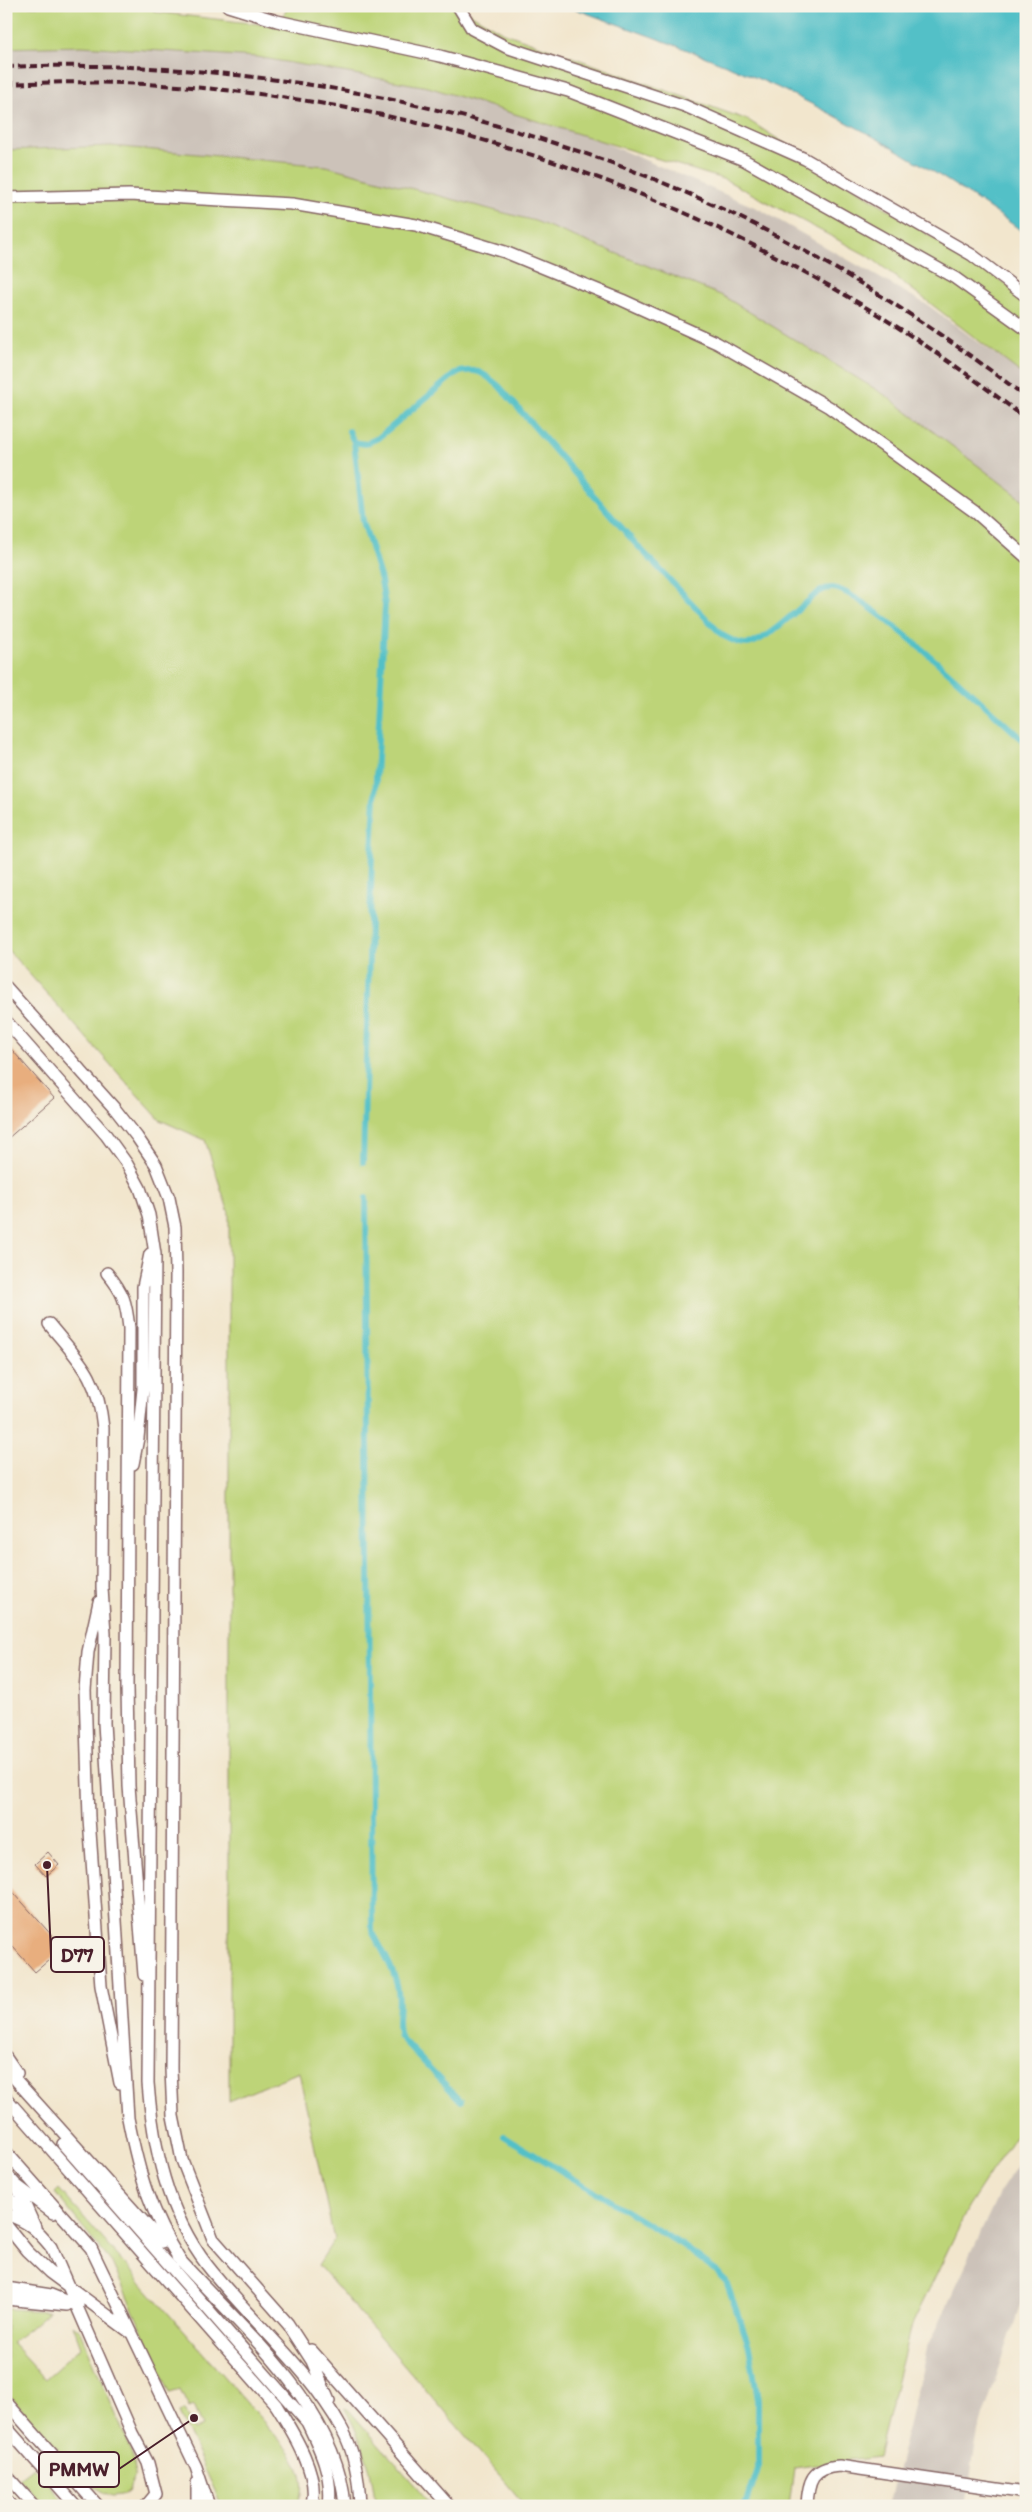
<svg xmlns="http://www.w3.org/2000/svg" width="1032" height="2512" font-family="Itim,sans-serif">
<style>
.industrial{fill:#ccc2b9}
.green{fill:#bdd478;stroke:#847a52}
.water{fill:#52c0c7;stroke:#4e7079}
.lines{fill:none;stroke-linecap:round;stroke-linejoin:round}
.stream{stroke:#52c0c7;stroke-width:6}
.building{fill:#e8ae7e}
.lane-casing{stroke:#856564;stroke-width:14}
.lane{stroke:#fff;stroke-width:11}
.rail{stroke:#4a1f2b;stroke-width:4;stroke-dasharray:8 4;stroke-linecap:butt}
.leader{fill:none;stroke:#4a1f2b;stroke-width:2}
.callout-dot{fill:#4a1f2b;stroke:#f7f3e8;stroke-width:2}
.callout{fill:#f7f3e8;stroke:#4a1f2b;stroke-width:2}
.callout-label{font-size:20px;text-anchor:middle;font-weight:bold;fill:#4a1f2b}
</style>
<rect width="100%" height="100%" fill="#f7f3e8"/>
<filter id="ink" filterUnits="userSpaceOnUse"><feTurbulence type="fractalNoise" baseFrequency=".02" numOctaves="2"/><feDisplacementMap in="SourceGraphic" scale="10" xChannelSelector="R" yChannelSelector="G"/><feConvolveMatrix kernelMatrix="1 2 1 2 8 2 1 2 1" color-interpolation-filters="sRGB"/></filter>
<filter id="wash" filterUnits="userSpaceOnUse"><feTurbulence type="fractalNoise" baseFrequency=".0096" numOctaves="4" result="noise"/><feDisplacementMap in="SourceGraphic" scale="20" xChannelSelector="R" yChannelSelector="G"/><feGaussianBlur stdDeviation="1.12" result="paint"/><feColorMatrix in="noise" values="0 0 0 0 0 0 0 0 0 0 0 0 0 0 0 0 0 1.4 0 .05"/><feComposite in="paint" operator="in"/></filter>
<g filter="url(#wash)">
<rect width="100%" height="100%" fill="#f2e6cd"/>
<!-- industrial -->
<path class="industrial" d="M82,46l175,11 171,30 175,55 156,67 170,97 97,71v125l-141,-107 -350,-174 -209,-55 -215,-20 -105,4v-102z
M1026,2152v136l-48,144 -13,74h-76l38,-157 72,-156z"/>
<!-- green -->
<path class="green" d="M6,6h147l1,6 122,14 13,-20h169l44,26 246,88 278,177v80l-156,-120 -144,-77 -298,-93 -171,-30 -175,-11 -76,2z
M111,146l215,20 209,55 188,75 162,99 141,107v1617l-58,89 -58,121 -32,128 -84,11 -5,38h-263l-208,-241 16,-25 -35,-168 -70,29v-888l-24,-73 -45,-20 -154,-172v-798z
M59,2189l231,263c11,17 18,35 7,54h-75l-43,-93 6,-3 9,20 9,-4 -9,-20 -5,2 -9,-18 -10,3 -58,-130 -57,-70z
M6,2309l43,2 -37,32 33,36 36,-32 -8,-22 7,6 51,119 4,26 -7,16 -7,3 -10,1 -22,-12 -83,-92z
M347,2408l86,98h-58c-1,-33 -14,-68 -30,-97z
M33,2467l35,39h-24l-25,-28z"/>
<!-- water -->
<path class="water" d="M567,6h459v228c-78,-57 -161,-105 -247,-146 -69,-32 -141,-56 -212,-82z"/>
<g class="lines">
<!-- stream -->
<path class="stream" d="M349,431l5,11 9,79 18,59 4,25 -13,250 -9,307
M354,442l11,2 13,-6 78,-65c22,-6 27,0 43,13l136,157 87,92c8,4 15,9 25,9 15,0 49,-33 61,-43 6,-6 14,-13 23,-13 30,-2 166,129 195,155
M366,1198l6,733c10,19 23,39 26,60 3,16 -3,31 2,46l61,64
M504,2136l178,109 27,20 17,16 23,65 9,54v69l-10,31 -4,6"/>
</g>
<g id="blocks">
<!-- building -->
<path class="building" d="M6,1043l48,55 -48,42z
M48,1852l11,13 -13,11 -11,-12z
M6,1884l57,64 -28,24 -29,-33z"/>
</g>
</g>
<g filter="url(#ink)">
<use href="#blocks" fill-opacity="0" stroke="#856564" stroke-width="1"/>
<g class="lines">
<!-- lane casing -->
<g class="lane-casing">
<path id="lane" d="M228,6l49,15 163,35 128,35 176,69 211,118 71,51
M458,6l14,23 34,18 179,59 120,53 167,96 54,41
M6,198l123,-3 163,9 124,21 89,27 117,48 95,43 112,64 146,105 51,45
M6,987l109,122 22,28 19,28 13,33 6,29 1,46 -5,796 2,47 9,44 31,79 75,85 24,37 17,40
M6,1021l100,114 21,29 13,24 9,27 6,39 -7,829c5,64 19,130 59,182 43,55 101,102 135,164 12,21 17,52 18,77
M107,1273c17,20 19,29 22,55l-2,360 2,98 15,189
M49,1324c31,38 49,52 54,104l-1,160 3,46 -1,89 24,395c11,56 22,95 53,144
M133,1464l5,-26 5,-49v-102l7,-33
M99,1602l-11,50 -3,38 4,128 12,168 19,97
M6,2057l11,16
M6,2069l156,173
M6,2098l270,307c15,24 46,72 35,101
M63,2144l244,278c13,27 26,53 22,84
M6,2152l85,96 105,219 13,39
M6,2174l10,11 37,28
M17,2187l18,40
M6,2195l22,24
M6,2214c23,8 30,15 45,33l81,186 16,30 8,31 -10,12
M6,2225l21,26 22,21 81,60
M177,2257c63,70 160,149 168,249
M6,2288l45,7 27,11
M6,2299l61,6
M311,2350l138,156
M6,2402l92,104
M6,2427l70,79
M6,2475l28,31
M197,2483v23
M6,2500l5,6
M807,2506c1,-25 5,-38 32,-40l187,27"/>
</g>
<!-- lane -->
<use href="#lane" class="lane"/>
<!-- rail -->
<path class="rail" d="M6,67c199,-8 401,23 589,90 156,54 301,140 431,240
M6,84c366,-18 735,108 1020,335"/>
</g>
</g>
<!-- callouts -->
<path class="leader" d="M47 1865L51 1955M194 2418L119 2469"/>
<g class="callout-dot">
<circle cx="47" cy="1865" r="5"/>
<circle cx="194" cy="2418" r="5"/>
</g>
<g class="callout">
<rect x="51" y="1937" width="53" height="35" rx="5"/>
<rect x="39" y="2452" width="80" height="35" rx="5"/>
</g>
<g class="callout-label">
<text x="77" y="1962">D77</text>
<text x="79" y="2476">PMMW</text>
</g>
<!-- margin -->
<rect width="1032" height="2512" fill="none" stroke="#f7f3e8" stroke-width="25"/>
</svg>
